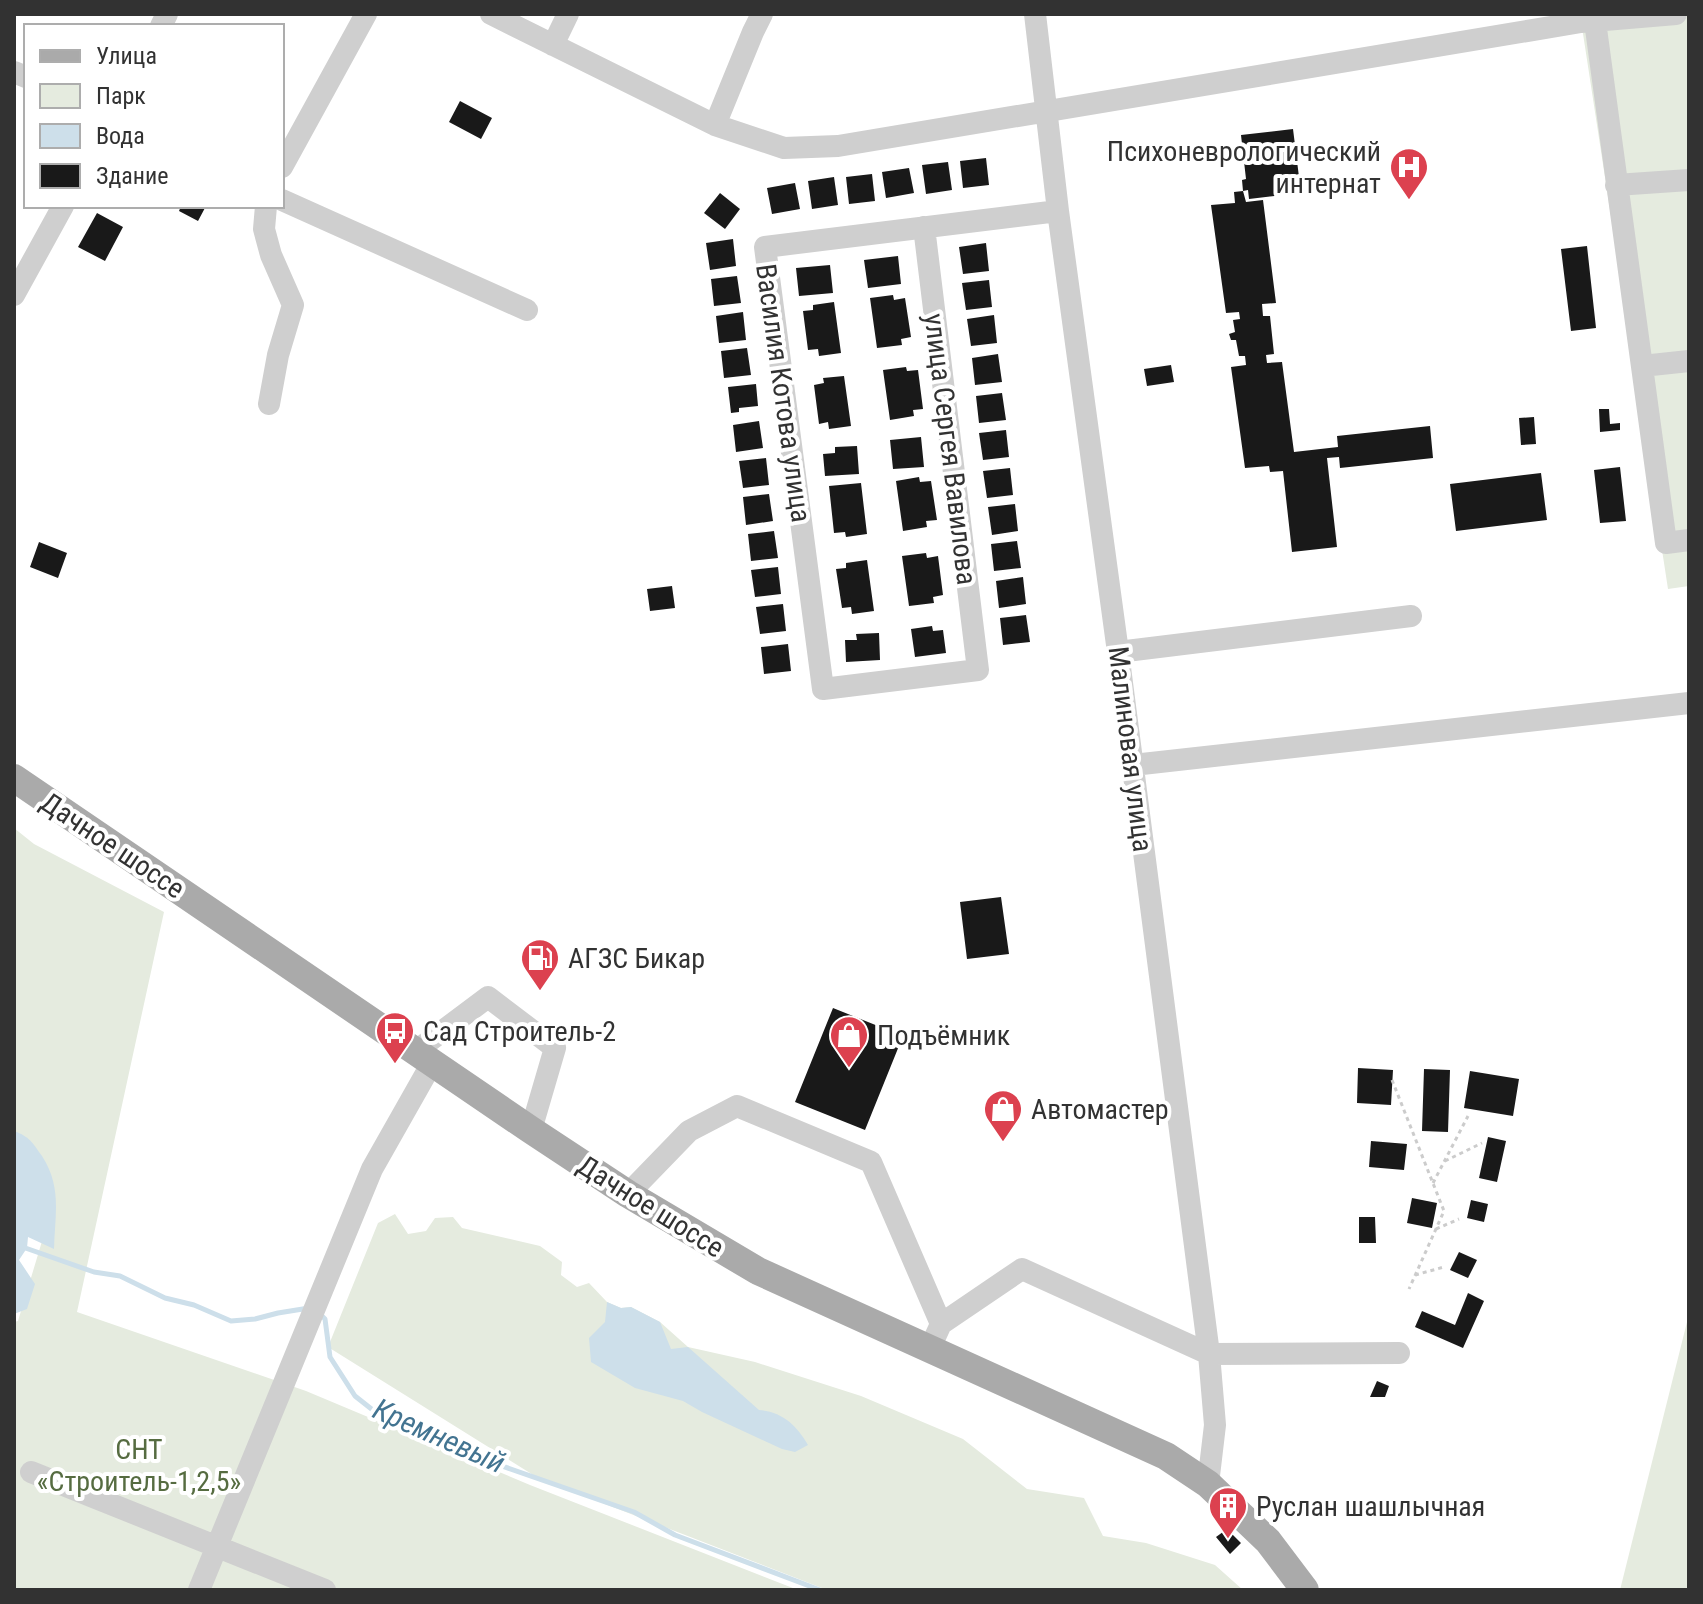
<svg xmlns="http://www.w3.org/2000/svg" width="1703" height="1604" font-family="'Roboto Condensed',sans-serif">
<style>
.green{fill:#e5ebdf}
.water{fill:#cddfea}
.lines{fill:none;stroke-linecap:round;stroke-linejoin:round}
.stream{stroke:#cddfea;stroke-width:5}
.building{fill:#191919}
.path{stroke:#ccc;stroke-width:3;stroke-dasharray:4 4;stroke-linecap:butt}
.minor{stroke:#cfcfcf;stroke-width:22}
.major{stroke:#aaa;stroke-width:28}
.labels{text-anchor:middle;stroke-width:8;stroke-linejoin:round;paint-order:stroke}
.poi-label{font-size:28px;fill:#323232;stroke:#fff;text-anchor:start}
.street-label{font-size:28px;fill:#323232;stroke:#fff}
.park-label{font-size:28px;fill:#566c41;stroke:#fff}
.water-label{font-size:30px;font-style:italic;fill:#437491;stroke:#fff}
</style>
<rect width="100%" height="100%" fill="#fff"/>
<!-- green -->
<path class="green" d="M1580,14h109v572l-21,3z
M14,828l20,16 130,68 -87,400 229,79 224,94 268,105h-784v-268l4,-1 34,-113 -38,-40z
M395,1214l13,20 18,-3 9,-13 18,-1 9,11 78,18 22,16 -1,13 16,12 12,-4 18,19 14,6 10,-1 29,15 28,25 67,15 106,34 102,43 64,50 57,9 19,38 43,7 69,22 28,25h-416l-289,-112 -210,-131 50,-124z
M1689,1314v276h-69z"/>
<!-- water -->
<path class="water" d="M14,1131c16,6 18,11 28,25 20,31 13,58 12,93l-26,-12 -1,11 -8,12 16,24 -8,25 -13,5z
M607,1302l14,6 10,-1 29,15 11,27 17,-2 71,63c24,2 38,16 49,35l-13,7 -13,-3 -80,-37 -19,-11 -48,-13 -44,-26 -2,-24 16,-16z"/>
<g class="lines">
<!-- stream -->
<path class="stream" d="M14,1244l80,28 26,4 45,22 29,7 37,16 24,-2 23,-6 31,-5
M320,1314l5,5 5,38 25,39 19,15 108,48 152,53 41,23 145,55"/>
</g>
<!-- building -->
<path class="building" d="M460,101l32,17 -11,21 -32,-17z
M1293,129l8,64 -52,6 -1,-9 -5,1 3,11 17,-2 13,103 -14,1 1,12h7l4,38 -8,1 1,8 15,-1 12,90 44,-5 -1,-11 93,-10 3,32 -93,10 -1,-11 -12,1 10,89 -45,5 -9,-81 -13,1 -1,-6 -24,2 -14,-101 15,-2 -1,-9h-6l-3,-16h-5l-2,-6 6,-2 -2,-12 7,-1 -1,-7 -13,1 -15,-108 24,-2 -1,-11 9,-1 -1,-11 4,-1 -5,-44z
M986,158l3,27 -26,3 -3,-27z
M948,162l4,28 -26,4 -4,-29z
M909,168l5,25 -28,5 -4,-26z
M872,174l3,27 -26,3 -3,-27z
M834,177l4,28 -26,4 -4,-28z
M795,183l5,26 -28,5 -5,-26z
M720,193l20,16 -15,20 -21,-16z
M181,206h25l-8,15 -19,-10z
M97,213l26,14 -18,34 -27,-14z
M733,239l3,27 -26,4 -4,-27z
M986,243l3,28 -26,3 -4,-27z
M1587,246l9,82 -25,3 -10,-82z
M898,256l3,28 -33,4 -4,-28z
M830,265l3,28 -34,3 -3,-28z
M737,276l4,27 -27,3 -3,-27z
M989,280l3,27 -26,3 -4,-27z
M893,295l1,5 11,-2 6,39 -10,2 1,6 -25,3 -7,-50z
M834,302l7,51 -22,3 -1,-7 -10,1 -5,-39 10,-1v-5z
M743,312l3,28 -27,3 -3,-27z
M994,315l3,28 -26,3 -4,-27z
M747,348l4,27 -27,3 -3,-27z
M998,354l4,28 -27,3 -3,-27z
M1171,365l3,17 -27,4 -3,-17z
M906,367l1,4 11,-1 5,39 -10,1 1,6 -24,4 -7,-50z
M844,376l7,50 -22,3 -1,-7 -9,2 -5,-39 10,-2 -1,-5z
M756,384l2,22 -19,2v4l-8,1 -3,-26z
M1002,393l4,27 -27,3 -3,-27z
M1599,409h10l1,15 10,-1v7l-20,2z
M1534,417l2,27 -15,1 -2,-27z
M759,421l4,27 -27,4 -3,-27z
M1006,430l3,27 -26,3 -4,-27z
M921,437l3,30 -31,2 -3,-29z
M857,446l2,28 -34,2 -2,-22 12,-1v-6z
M766,458l3,27 -26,3 -4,-27z
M1620,467l6,54 -26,2 -6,-53z
M1010,468l3,27 -26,3 -4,-27z
M1541,473l6,47 -91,11 -6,-47z
M919,477l1,5 11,-1 6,39 -11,1 1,6 -24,4 -7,-50z
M861,483l6,51 -21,3 -1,-5 -11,1 -5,-47z
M769,494l4,27 -27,4 -3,-28z
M1015,504l3,27 -26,4 -4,-28z
M774,531l4,27 -27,3 -3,-27z
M1017,541l4,27 -27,3 -3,-27z
M39,542l28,11 -9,25 -28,-11z
M926,553l1,5 11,-2 5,39 -10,2 1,6 -25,3 -7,-50z
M867,560l7,51 -22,3 -1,-7 -9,1 -6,-39 10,-1v-5z
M778,567l3,27 -26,3 -4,-27z
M1023,577l3,27 -27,4 -3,-27z
M672,586l3,22 -25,3 -3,-22z
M783,604l3,27 -26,3 -4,-27z
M1026,615l4,27 -27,3 -3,-27z
M932,626l1,5 10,-1 3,23 -31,4 -4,-28z
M879,633l1,27 -34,2 -1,-22h12l-1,-6z
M788,644l3,27 -27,3 -3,-27z
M1001,897l8,57 -42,5 -7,-57z
M833,1008l70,28 -38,94 -70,-28z
M1358,1068l35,2 -2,35 -34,-2z
M1424,1069l26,1 -2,62 -26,-1z
M1470,1071l49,8 -6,37 -49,-8z
M1488,1137l18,4 -9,41 -18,-4z
M1371,1141l36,3 -3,26 -35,-3z
M1412,1198l25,5 -5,25 -25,-5z
M1471,1200l17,4 -4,18 -17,-4z
M1359,1217h16l1,26h-17z
M1459,1252l18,8 -9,18 -18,-8z
M1468,1293l16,8 -21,47 -48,-21 7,-16 33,14z
M1377,1381l12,5 -4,11h-15z
M1227,1529l14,14 -11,11 -14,-17z"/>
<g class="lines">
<!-- path -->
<path class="path" d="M1392,1080l52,131 -35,78
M1445,1161l37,-18
M1433,1183l35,-67
M1436,1229l23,-10
M1415,1275l29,-8"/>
<!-- minor -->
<path class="minor" d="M491,14l224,111 69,23 54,-2 743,-124 95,-8
M1035,14l23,197 60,441 91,702 6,71 -7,59
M1594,14l72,529 23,-3
M161,26l6,-12
M553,45l15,-31
M14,72l12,5
M715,125l38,-93 9,-18
M282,167l84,-153
M1616,185l73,-5
M282,200l245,110
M266,206l-2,23 7,26 22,50 -15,50 -9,49
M924,227l54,443 -155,19 -58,-442 293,-36
M14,295l49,-89
M1642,366l47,-5
M1118,652l293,-36
M1133,765l556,-62
M416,1051l72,-54 67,51 -24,82
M628,1194l61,-63 48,-25 134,56 70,162
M930,1348l11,-24 81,-55 187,85 190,-1
M31,1472l294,118
M199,1590l173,-421 60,-106"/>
<!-- major -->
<path class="major" d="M14,778l517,352 97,64 130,77 408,185 42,28 60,57 37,49"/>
</g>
<!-- icons -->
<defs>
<g id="hospital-pin" transform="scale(2)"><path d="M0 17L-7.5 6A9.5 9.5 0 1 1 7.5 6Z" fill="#dc414f" stroke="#fff"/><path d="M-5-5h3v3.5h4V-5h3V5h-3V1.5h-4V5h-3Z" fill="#fff"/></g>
<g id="fuel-pin" transform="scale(2)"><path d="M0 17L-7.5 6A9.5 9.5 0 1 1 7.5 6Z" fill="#dc414f" stroke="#fff"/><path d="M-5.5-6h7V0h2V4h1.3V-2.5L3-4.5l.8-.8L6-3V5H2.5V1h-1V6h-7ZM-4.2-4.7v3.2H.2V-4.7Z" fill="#fff"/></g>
<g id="bus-pin" transform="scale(2)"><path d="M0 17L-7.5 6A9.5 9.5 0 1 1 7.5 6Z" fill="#dc414f" stroke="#fff"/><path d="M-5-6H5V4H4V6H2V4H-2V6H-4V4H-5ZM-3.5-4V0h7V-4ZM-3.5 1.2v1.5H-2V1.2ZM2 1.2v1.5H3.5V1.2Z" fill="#fff"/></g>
<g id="shop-pin" transform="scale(2)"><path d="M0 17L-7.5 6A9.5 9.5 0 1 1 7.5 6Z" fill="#dc414f" stroke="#fff"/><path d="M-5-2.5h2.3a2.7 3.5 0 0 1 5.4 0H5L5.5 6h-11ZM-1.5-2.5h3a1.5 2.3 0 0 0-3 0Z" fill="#fff"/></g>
<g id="building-pin" transform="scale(2)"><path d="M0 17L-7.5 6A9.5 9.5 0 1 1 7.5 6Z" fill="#dc414f" stroke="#fff"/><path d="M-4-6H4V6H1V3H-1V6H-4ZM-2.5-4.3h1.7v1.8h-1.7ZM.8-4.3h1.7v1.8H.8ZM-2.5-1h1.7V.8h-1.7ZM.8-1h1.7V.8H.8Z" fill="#fff"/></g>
</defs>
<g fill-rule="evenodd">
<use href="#hospital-pin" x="1409" y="167"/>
<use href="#fuel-pin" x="540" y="958"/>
<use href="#bus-pin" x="395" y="1031"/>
<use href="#shop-pin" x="849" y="1035"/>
<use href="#shop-pin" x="1003" y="1109"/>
<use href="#building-pin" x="1228" y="1506"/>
</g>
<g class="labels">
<!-- poi labels -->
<g class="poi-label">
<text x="1381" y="161" text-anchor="end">Психоневрологический<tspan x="1381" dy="32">интернат</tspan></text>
<text x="568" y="968">АГЗС Бикар</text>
<text x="423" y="1041">Сад Строитель-2</text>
<text x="877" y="1045">Подъёмник</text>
<text x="1031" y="1119">Автомастер</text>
<text x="1256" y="1516">Руслан шашлычная</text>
</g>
<!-- street labels -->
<g class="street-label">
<text transform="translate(784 393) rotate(82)" y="10">Василия Котова улица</text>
<text transform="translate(951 449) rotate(83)" y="10">улица Сергея Вавилова</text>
<text transform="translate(1131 749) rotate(83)" y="10">Малиновая улица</text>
<text transform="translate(113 845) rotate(34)" y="10">Дачное шоссе</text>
<text transform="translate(651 1206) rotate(32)" y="10">Дачное шоссе</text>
</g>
<!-- park labels -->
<g class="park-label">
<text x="139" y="1459">СНТ<tspan x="139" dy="32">«Строитель-1,2,5»</tspan></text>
</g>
<!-- water labels -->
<g class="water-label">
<text transform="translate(439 1436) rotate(24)" y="10">Кремневый</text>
</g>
</g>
<!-- border -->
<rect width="1703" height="1604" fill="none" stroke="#323232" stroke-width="32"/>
<!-- legend -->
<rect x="24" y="24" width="260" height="184" fill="#ffffff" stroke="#adadad" stroke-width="2"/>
<rect x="40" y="50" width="40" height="12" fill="#aaaaaa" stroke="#adadad" stroke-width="2"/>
<text x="96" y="64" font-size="24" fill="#323232">Улица</text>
<rect x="40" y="84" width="40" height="24" fill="#e5ebdf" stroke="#adadad" stroke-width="2"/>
<text x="96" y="104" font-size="24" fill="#323232">Парк</text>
<rect x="40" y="124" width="40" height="24" fill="#cddfea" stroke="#adadad" stroke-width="2"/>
<text x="96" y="144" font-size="24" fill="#323232">Вода</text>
<rect x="40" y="164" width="40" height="24" fill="#191919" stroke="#adadad" stroke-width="2"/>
<text x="96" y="184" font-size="24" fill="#323232">Здание</text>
</svg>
